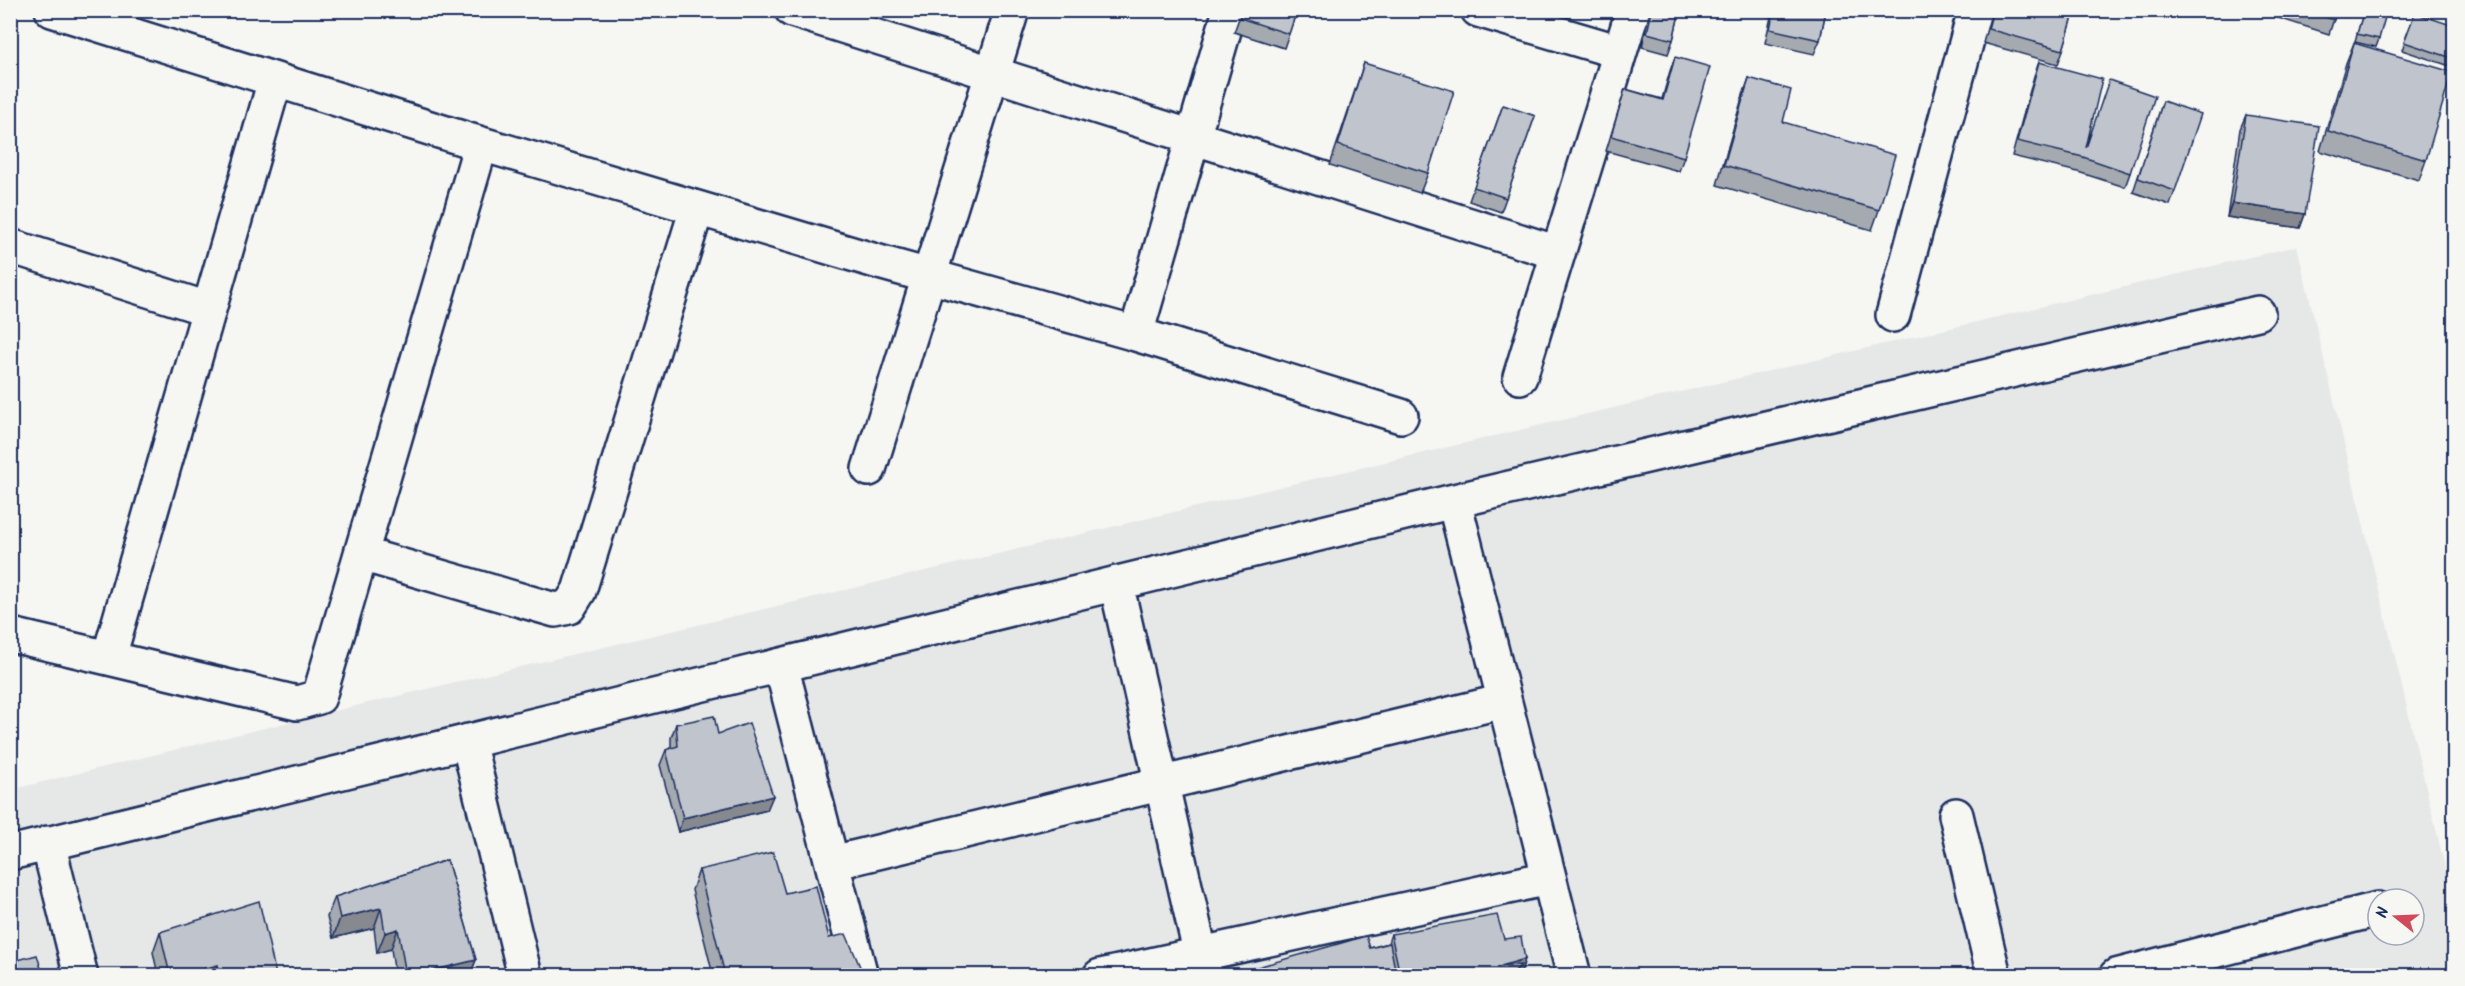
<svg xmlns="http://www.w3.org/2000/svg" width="2465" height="986" font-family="Kalam,sans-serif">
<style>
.built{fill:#e6e7e7;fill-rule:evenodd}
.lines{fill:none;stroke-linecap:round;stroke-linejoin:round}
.minor-casing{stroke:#1b2f5e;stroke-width:38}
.minor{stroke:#f6f6f2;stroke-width:33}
.wall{fill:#a5a9b0;stroke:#1b2f5e;stroke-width:1.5}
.shaded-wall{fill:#868990;stroke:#1b2f5e;stroke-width:1.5}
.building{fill:#c0c4cd;stroke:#1b2f5e;stroke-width:1.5}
</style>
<rect width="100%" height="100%" fill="#f6f6f2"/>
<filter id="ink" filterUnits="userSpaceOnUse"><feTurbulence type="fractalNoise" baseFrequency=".0167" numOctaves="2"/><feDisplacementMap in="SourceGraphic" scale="12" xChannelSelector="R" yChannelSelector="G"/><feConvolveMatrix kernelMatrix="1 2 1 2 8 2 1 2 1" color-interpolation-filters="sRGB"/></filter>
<g filter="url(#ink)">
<!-- built -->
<path class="built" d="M2297,246l157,659v70h-2443l-1,-185 316,-77zM2378,899h36v36h-36z"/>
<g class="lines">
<!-- minor casing -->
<g class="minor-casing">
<path id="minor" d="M52,10l416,130 411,122 257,72 265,82
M792,10l766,243
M1478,10l142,42
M10,246l198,63
M1893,315l82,-305
M1136,334l94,-324
M1520,377l113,-367
M869,469l143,-459
M361,554l194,56 14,-3 10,-16 118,-383
M1116,583l89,391
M16,636l281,67 22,-6 162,-553
M109,657l166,-577
M781,665l80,311
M468,741l57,235
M1956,815l38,161
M48,843l33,133
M10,853l1444,-352
M832,863l672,-162
M1100,976l449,-98
M1574,976l-120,-475 804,-188
M2116,976l262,-67"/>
</g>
<!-- minor -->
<use href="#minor" class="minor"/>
</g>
<!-- wall -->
<path class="wall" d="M1242,10h55l-13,38 -50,-16z
M1650,10h30l-7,30 -5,14 -26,-7z
M1743,10h83l-6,30 -6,14 -49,-11 6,-26z
M1992,10h83l-12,40 -5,14 -75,-21z
M2253,10h84l-8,24z
M2364,10l15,29 -3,8 -21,-5z
M2415,13l39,39 -4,14 -48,-16z
M2354,43l72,117 -7,20 -99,-29 26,-88z
M1675,57l9,100 -5,14 -73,-20 19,-62 37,10 8,-28z
M2039,62l47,84 44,27 -5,14 -47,-15 -66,-16 22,-80z
M1364,63l64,110 -8,20 -90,-28z
M1749,78l34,44 96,88 -7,20 -155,-45 25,-87z
M2163,101l12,90 -5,14 -37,-13z
M1503,105l32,11 -34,96 -32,-11z
M2246,115l59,99 -5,14 -73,-11 13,-88z
M676,724l42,10 49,76 -89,22 -18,-67 6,-15 5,-2v-10z
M447,860l29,100 -6,15h-75l-4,-26 -14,4 -3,-25 -41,10 -6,-21 8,-20z
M699,870l86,23 44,45 30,37h-146l-21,-85z
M160,932l116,43h-118l-5,-23z
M1391,934l113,5 21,20 -5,16h-287v-1l137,-26 18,-5z"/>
<!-- shaded-wall -->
<path class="shaded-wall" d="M2232,203l73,11 -5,14 -73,-11z
M773,796l-6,14 -89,22 5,-14z
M381,908l-7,20 -41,10 7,-20z
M398,929l-7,20 -14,4 8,-20z
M1525,959l-5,16h-22l3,-9z
M476,960l-6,15h-56z
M218,965l-4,10h-34z
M861,969l-2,6h-21z"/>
<!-- building -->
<path class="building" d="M1242,10h55l-8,24 -49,-16z
M1652,10h28l-7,30 -26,-7z
M1774,10h52l-6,30 -50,-11z
M1993,10h82l-12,40 -75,-21z
M2303,10h34l-3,10z
M2364,10h23l-8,29 -22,-5z
M2415,13l39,13v26l-2,6 -48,-16z
M2354,43l98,29 -26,88 -98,-29z
M1675,57l35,10 -26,90 -73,-21 14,-47 38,11z
M2039,62l63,17 -16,69 23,-68 46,16 -25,77 -47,-16 -66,-16z
M1364,63l90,28 -26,82 -90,-28z
M1749,78l42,12 -8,32 112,33 -16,55 -155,-45z
M2163,101l38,13 -26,77 -37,-13z
M1503,105l32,11 -29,82 -32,-11z
M2246,115l73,11 -14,88 -73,-11z
M714,716l4,18 31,-11 24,73 -90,22 -17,-68 12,-4 -2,-22z
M773,852l12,41 31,-7 13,52 17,-4 15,35 -23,6h-113l-26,-105z
M447,860l29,100 -62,15h-8l-8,-46 -13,4 -4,-25 -41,10 -5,-21z
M259,901l17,74h-55l-3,-10 -38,10h-10l-10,-43z
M1497,915l7,24 17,-2 4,22 -24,7 20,-1 -10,10h-54v-2l-11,2h-46l-9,-41z
M1366,936l4,12 20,-5 6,32h-162l-1,-1z
M37,955l6,20h-33v-13z"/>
</g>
<!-- margin -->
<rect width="2465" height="986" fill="none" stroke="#f6f6f2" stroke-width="36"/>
<rect x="18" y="18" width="2429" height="950" fill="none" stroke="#1b2f5e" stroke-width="2" filter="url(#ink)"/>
<!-- north arrow -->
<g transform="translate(2396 917) rotate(288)"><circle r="28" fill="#f6f6f2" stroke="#9ea6b7" stroke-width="1.5"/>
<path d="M0-4.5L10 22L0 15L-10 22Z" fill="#d1495b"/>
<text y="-9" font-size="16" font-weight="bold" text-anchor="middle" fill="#1b2f5e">N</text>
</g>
</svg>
